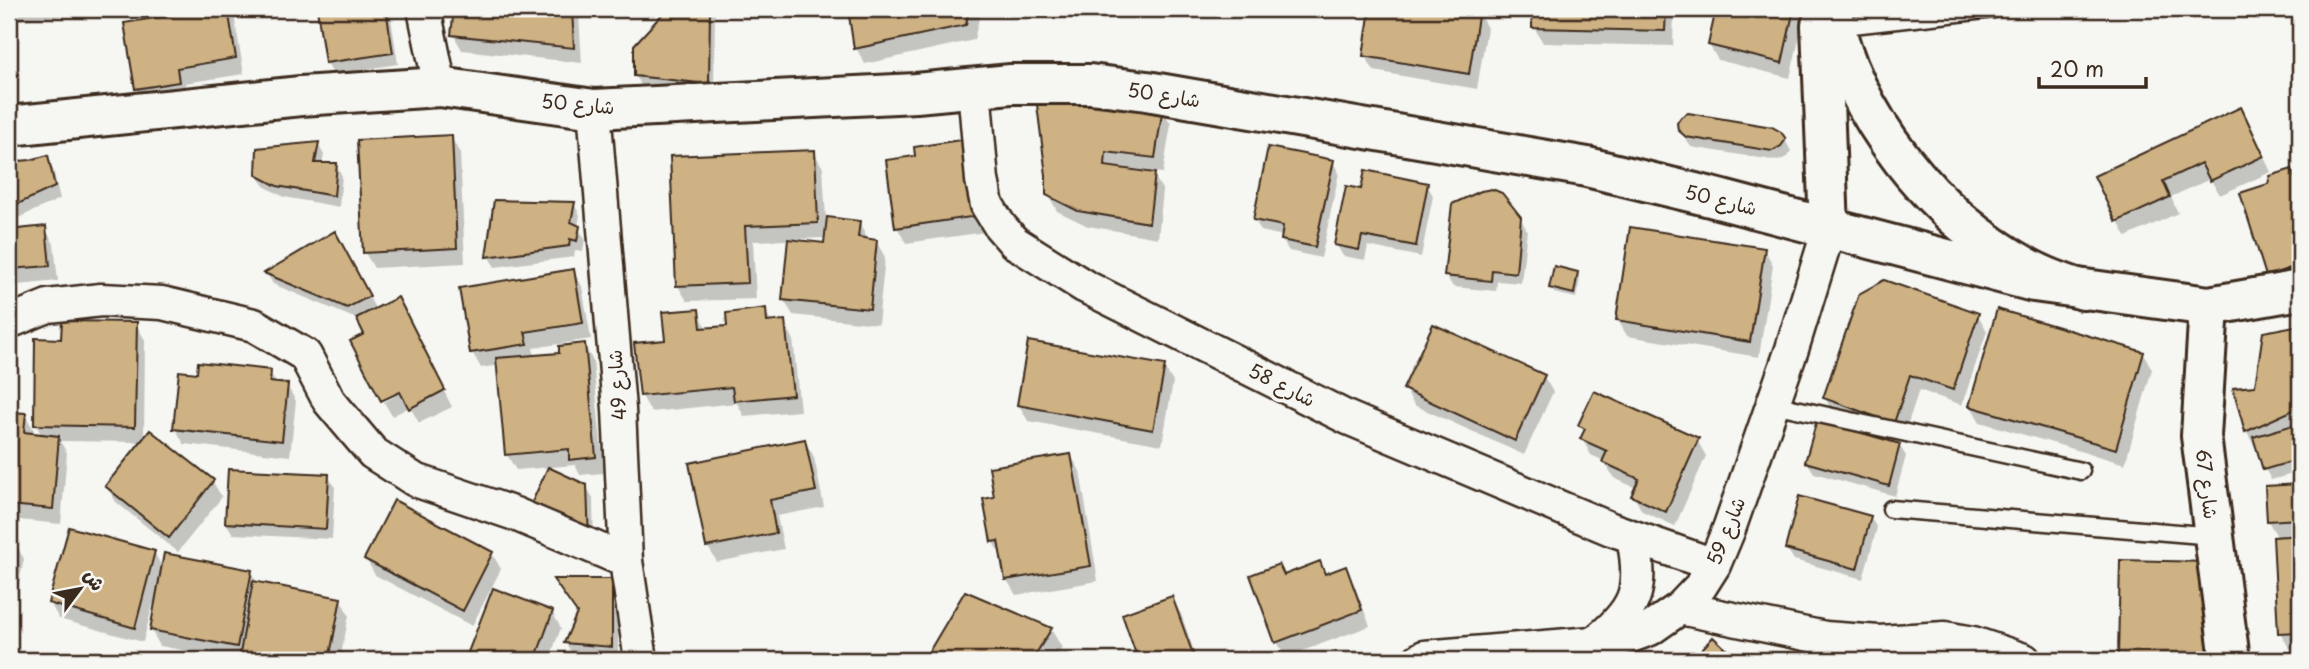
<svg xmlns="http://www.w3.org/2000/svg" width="2309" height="669" font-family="'Playpen Sans','Playpen Sans Arabic',sans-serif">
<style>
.shadow{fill:#0003;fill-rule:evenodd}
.building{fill:#ceb284;stroke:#3b2a1e;stroke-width:2}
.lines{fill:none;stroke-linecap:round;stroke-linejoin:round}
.service-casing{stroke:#3b2a1e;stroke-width:21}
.minor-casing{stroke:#3b2a1e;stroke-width:37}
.tertiary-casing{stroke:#3b2a1e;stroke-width:44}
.secondary-casing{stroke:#3b2a1e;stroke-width:44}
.service{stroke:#f6f6f2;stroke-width:16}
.minor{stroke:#f6f6f2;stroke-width:32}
.tertiary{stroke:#f6f6f2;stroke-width:38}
.secondary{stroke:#f6f6f2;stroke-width:38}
.labels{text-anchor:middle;stroke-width:7;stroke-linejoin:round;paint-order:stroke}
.street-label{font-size:19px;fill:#3b2a1e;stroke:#f6f6f2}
</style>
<rect width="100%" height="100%" fill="#f6f6f2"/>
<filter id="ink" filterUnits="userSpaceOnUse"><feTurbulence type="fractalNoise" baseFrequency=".0143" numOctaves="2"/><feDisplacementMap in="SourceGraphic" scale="14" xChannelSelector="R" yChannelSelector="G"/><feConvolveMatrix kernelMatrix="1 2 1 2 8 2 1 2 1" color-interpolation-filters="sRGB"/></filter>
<g filter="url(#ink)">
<!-- shadow -->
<path class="shadow" d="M9,9h71v5l-71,7z
M180,9h53l11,65 -59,9 2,15 -42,6 -9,-15 45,-74z
M319,9h66l6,9 7,46 -65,10 -6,-11z
M455,9h121l3,6 3,48 -120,-13 -9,-16z
M669,9h46l-1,85 -72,-7 -6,-11v-31z
M849,9h131l1,1 -7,30 -109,24 -9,-16z
M1372,9h87l19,3 9,16 -10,61 -103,-18 -10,-16z
M1534,9h140l-1,37 -130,-3 -9,-16z
M1718,9h88l-16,69 -72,-18 -9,-15z
M1162,109l9,15 -8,49 -11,-1 11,19 -5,47 -70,-12 -31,-15 -9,-17z
M2249,125l22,47 -51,23 -10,-16 -39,18 7,16 -52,24 -30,-60z
M1680,130l103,6 8,15 -4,6 -9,4 -87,-14z
M451,137l9,16 5,110 -91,5 -9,-15z
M966,141l20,91 -80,11 -9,-16 20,-70z
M318,144l6,11 -2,10h14l6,11 -3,31 -55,-10 -20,-11 -6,-11z
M814,152l9,16 3,51 33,3 9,18 8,1 9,16 -7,67 -85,-9 -10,-16 6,-59 -36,1 3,58 -69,2 -9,-15zM826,238v7l-31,-3v-3z
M47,158l6,11 7,30 -51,23v-59l22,-1z
M1333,162l6,11 -18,85 -32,-7 -7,-11 1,-4 -22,-5 -6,-11z
M2291,171l7,12h2v101l-23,7 -9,-16 1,-89z
M1427,184l6,12 -12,61 -53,-11 -3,14 -22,-4 -7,-12 26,-53z
M574,204l6,11 -2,12 7,12 -2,12 -8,-1 -1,7 -79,10 -7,-11z
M1520,218l7,12 -6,53 -24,-2 -1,10 -43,-4 -7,-11z
M45,228l9,16 4,37 -49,5v-55z
M335,233l41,77 30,5 46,92 -33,16 -9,-16 -18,9 -8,-14 25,-13 -43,-54 -9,-18 -3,1 -81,-34 -6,-10z
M1764,249l9,16 -14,92 -132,-21 -9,-16z
M573,271l9,15 9,53 -58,9 2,9 26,-3 23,-9 9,16 11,112 -24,2 -5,-10 -59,5 -9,-15 -8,-90 -18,3 -9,-16z
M1577,273l3,6 -4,19 -22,-5 -3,-5z
M765,310l7,13 12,-1 9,16 7,73 -56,5 -7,-13 -86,9 -9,-16 -6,-51 30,-4 32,-30 9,18 22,-2z
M1978,315l9,16 -25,74 -43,-15 -16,48 -69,-24 -9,-16z
M136,324l9,16 -1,100 69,42 9,15 -44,55 -62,-50 -9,-15 35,-45 -82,-1 7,12 -6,71 -52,-5v-106l16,2 9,15v5l8,1 -6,-11 27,-84z
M2300,326v146l-29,8 -6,-11 -8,-23 -2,1 -9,-16 -11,-41 21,-3 8,-53z
M2143,353l9,16 -27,95 -145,-42 -9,-16z
M1164,367l9,15 -11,63 -134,-24 -9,-16z
M270,372l7,13 10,1 9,15 -6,55 -106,-12 -9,-16 24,-53z
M1544,377l9,15 -29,63 -110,-50 -9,-16z
M1580,425l117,15 9,16 -31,70 -33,-15 -9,-16 3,-7 -22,-10 -10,-17 -13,-6 -9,-16 3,-6z
M805,441l9,16 10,50 -47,9 7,33 -67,13 -9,-15z
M1899,445l7,11 -11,40 -81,-23 -7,-11z
M1071,456l9,15 18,110 -82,14 -9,-15 -5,-23 -10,-16 4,-43z
M549,469l37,17 7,12 1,53z
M328,476l7,11 -3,52 -99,-5 -7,-11z
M2300,486v161l-11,1 -9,-16 -2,-94 -10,-17 -2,-33z
M1870,517l7,11 -14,51 -69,-19 -7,-11z
M9,542l6,1 9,16 -15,71z
M154,552l9,17 87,2 8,13 82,15 9,16 -8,40 25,5h-129l-77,-14 -9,-16 5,-26h-3l-10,38 -84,-23 -9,-16z
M492,553l9,16 -29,57 -97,-51 -9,-16z
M1320,563l7,12 18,-6 9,15 16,42 -84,31 -9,-15 8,-66z
M2208,563l8,97h-93l-3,-5z
M611,581l7,11v66l-46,-4 -6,-11z
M494,590l58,22 9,16 -12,32h-82z
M966,593l85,36 11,19 -8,12h-128z
M1172,598l9,16 16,46h-57l-16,-45z"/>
<!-- building -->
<path class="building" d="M178,9h50l8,49 -59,10 2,14 -44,7 -11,-66 55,-9z
M317,9h69l7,44 -68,10z
M454,9h118l2,39 -123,-13z
M667,9h43l-1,75 -75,-8v-31z
M848,9h121l-3,16 -112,24z
M1370,9l109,1 -10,64 -106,-18z
M1532,9h134l-1,22 -133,-3z
M1716,9h78l-12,54 -74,-18z
M1036,97l127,10 -8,51 -49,-6 -1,14 50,7 -6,50 -71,-12 -32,-16v-20z
M2241,107l23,49 -54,25 -9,-18 -38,18 7,16 -54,25 -22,-46z
M1688,113l84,14 9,5 5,7 -5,7 -9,5 -86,-14 -8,-7 -1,-7 4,-6z
M452,135l5,113 -94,5 -6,-113z
M967,139l11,77 -83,12 -9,-68 29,-4 -1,-9z
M319,142l-4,21h22l-3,33 -57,-10 -21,-11 1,-27z
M1268,147l66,13 -19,87 -34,-7 2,-14 -30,-6z
M815,150l3,73 -73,3 3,57 -72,3 -6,-130z
M48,155l7,32 -46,21v-46l21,-2z
M2292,169l4,13 4,-1v84l-34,11 -26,-83 28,-9 2,-8z
M1365,170l63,13 -12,63 -54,-10 -3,14 -25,-5 12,-59 15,3z
M1492,189l10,4 19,24 -5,56 -24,-3 -1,11 -47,-5 8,-72 29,-13z
M494,200l81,2 -4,20 9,4 -3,15 -7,-2 -1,7 -83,11z
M827,217l33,4 -2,16 19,3 -7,69 -88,-9 6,-61 36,4z
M46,226l4,40 -41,3v-39z
M1630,227l135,21 -15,94 -134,-22z
M335,231l35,65 -23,12 -83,-35z
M1554,266l24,6 -4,22 -25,-6z
M574,269l9,54 -58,9 3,12 -58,9 -11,-65z
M1884,280l95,33 -26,77 -43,-15 -16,48 -71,-25 36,-104z
M398,297l47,93 -36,19 -9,-17 -19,9 -31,-60 14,-7 -8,-16z
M766,308l1,14 18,-2 8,75 -59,6 -2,-14 -92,9 -6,-53 31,-3 -3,-28 37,-3 2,19 26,-2 -1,-13z
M1997,309l147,43 -28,97 -147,-43z
M62,321l75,1 -2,105 -101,-2 1,-87 26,1z
M1433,324l112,51 -30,66 -112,-52z
M2300,325v82l-55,25 -12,-44 22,-2 8,-54z
M1028,341l137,24 -12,65 -136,-25z
M585,343l11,114 -27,3v-11l-64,6 -9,-97 63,-5v-7z
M198,362l73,8 -1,12 18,2 -6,57 -109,-12 6,-58 18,2z
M1594,391l105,47 -33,74 -35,-16 8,-17 -37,-17 5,-11 -27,-12 5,-10 -7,-4z
M9,412l17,1 -2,19 35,4 -6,73 -44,-4z
M1817,420l83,24 -11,42 -84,-24z
M2300,423v36l-37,11 -10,-33z
M150,430l64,50 -45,58 -64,-52z
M805,439l11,52 -46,9 6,33 -70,14 -17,-84z
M1071,454l20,112 -86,14 -7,-39 -7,1 -8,-43 11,-2 -5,-30z
M548,467l39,18 2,57 -62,-29z
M228,469l101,5 -3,55 -101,-6z
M2300,484v35l-33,2 -2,-35z
M1799,496l72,20 -14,53 -72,-20z
M394,500l99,52 -30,59 -99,-52z
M69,527l86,24 -20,77 -87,-25z
M2300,535v97l-22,1 -5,-96z
M9,540l7,2 -7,34z
M164,553l88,17 -15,77 -87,-17z
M2120,560l89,2 -1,95 -90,-1z
M1320,561l5,13 21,-8 16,44 -87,33 -25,-68 29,-11 5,11z
M553,579h59v68l-48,-4 13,-30z
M253,581l88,17 -12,62 -90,-1z
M493,588l60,23 -18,49h-70z
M965,591l87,37 -20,32h-108z
M1172,596l23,64h-57l-16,-46z
M1713,637l25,23h-46z
M1948,647l26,13h-33z
M341,653l33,7h-34z
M545,659h63v1h-63z"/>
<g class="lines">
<!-- service casing -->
<g class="service-casing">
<path id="service" d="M1835,27l159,-18
M1773,404l308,67
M1891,509l323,27"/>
</g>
<!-- minor casing -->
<g class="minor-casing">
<path id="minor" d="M424,9l16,78
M974,88l8,92 5,25 13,21 14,16 70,44 264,132 263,111 103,36
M594,109l25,300 7,152 15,99
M9,322l39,-16 53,-6 61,3 92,22 51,30 24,46 44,52 42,27 100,34 111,47
M1680,608l145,30 54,4 66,-4 28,5 51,17
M1593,644c43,-34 51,-53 40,-107
M1419,660l5,-3 193,-16 33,-12 30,-21 20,-21 14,-22 15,-36 63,-180 37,-120"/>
</g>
<!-- tertiary casing -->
<g class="tertiary-casing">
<path id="tertiary" d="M9,126l292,-30 139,-9 154,22 322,-16 95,-9h79l57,7 440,76 120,29 327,86 175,24 91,-16"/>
</g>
<!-- secondary casing -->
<g class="secondary-casing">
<path id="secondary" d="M1831,9c21,107 103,208 197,259 18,10 36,16 55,22
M1821,25l8,204
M2209,306l-8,130 29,224"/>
</g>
<!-- service -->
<use href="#service" class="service"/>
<!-- minor -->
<use href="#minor" class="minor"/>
<!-- tertiary -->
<use href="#tertiary" class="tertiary"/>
<!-- secondary -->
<use href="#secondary" class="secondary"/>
</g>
</g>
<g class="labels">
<!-- street labels -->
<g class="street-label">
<text transform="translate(1164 95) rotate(9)" y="7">شارع 50</text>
<text transform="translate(578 104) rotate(5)" y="7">شارع 50</text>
<text transform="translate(1721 200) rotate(14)" y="7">شارع 50</text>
<text transform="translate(617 385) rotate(-94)" y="7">شارع 49</text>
<text transform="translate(1282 385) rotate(27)" y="7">شارع 58</text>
<text transform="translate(2207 484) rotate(83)" y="7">شارع 67</text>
<text transform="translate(1726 531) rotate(-68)" y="7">شارع 59</text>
</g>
</g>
<!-- margin -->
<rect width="2309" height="669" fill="none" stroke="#f6f6f2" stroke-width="35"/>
<rect x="18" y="18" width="2274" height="634" fill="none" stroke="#3b2a1e" stroke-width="2.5" filter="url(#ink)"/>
<!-- north arrow -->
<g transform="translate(80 589) rotate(58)" stroke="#f6f6f2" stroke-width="5" paint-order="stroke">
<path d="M0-5L12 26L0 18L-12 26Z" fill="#3b2a1e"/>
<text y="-10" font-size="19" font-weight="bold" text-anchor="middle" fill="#3b2a1e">ش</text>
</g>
<!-- scale -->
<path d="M2039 77v10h107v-10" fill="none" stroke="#3b2a1e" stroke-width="3.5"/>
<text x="2050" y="77" font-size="21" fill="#3b2a1e" stroke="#f6f6f2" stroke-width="5" paint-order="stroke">20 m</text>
</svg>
